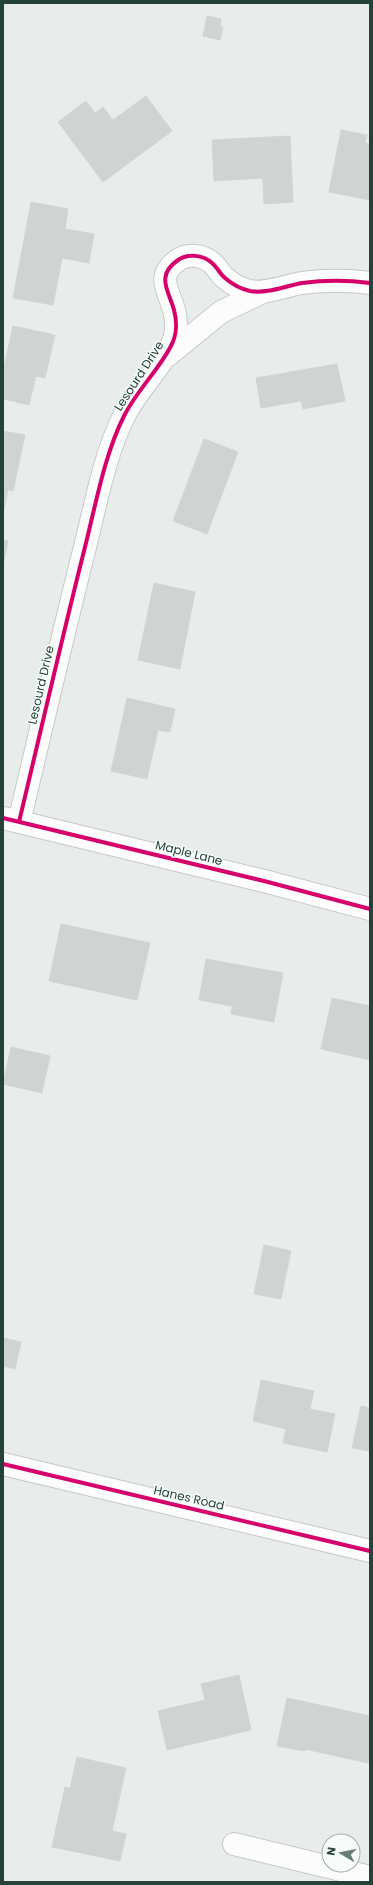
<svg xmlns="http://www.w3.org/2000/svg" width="373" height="1885" font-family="Poppins,sans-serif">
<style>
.building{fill:#cfd4d2;stroke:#d1d6d4}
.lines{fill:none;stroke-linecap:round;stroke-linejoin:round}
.minor-casing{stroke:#c5cac8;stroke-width:24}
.minor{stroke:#fcfcfc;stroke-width:22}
.cycleway-casing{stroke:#f7fbf9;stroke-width:6}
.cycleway{stroke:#d6006c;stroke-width:4}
.labels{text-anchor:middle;stroke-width:3;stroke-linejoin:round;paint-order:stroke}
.street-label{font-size:12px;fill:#24423a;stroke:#f7fbf9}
</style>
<rect width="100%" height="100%" fill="#e8edeb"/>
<!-- building -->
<path class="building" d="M207,16l14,3 -1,7 3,1 -3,13 -17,-4z
M146,96l26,35 -69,51 -45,-60 28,-21 9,12 8,-6 10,13z
M341,130l26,5 -2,8 5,1v56l-41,-8z
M290,136l3,66 -29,2 -1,-26 -49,3 -2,-41z
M31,202l37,7 -3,20 29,5 -5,29 -27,-5 -9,47 -40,-7z
M13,326l42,9 -10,43 -9,-2 -7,29 -26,-6v-27z
M337,364l8,37 -42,8 -2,-8 -40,7 -5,-30z
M3,431l22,4 -12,56 -5,-1 -5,23z
M204,439l34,13 -31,82 -34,-13z
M3,540l5,1 -5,25z
M154,583l41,9 -15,77 -42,-9z
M127,698l48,11 -5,23 -12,-2 -11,49 -36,-8z
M61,924l89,19 -13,57 -88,-19z
M206,959l77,14 -9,49 -43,-8 1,-8 -33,-6z
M332,998l38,8v54l-49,-11z
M11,1047l39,9 -8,37 -39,-9z
M264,1245l27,6 -10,48 -27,-5z
M3,1338l18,4 -6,27 -12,-3z
M261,1380l53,11 -4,18 25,5 -8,38 -44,-9 3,-14 -33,-8z
M361,1406l9,2v43l-18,-3z
M239,1675l12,55 -84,20 -9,-39 47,-11 -4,-16z
M287,1698l83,18v37l-2,10 -63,-14v2l-28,-5z
M77,1757l49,11 -14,63 14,3 -6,27 -68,-14 13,-60 5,1z"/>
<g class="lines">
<!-- minor casing -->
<g class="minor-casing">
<path id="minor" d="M167,356l54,-44 44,-21
M3,818l261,63 106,28
M19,822c22,-92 43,-184 66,-275 11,-43 19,-91 39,-131 13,-26 34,-45 47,-70 6,-11 6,-25 3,-36 -5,-19 -19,-34 4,-50 10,-7 25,-5 34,3 5,4 8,11 13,15 7,6 16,11 25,13 17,3 35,-5 52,-8 22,-3 46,-3 68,0
M3,1464l367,87
M234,1844l136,33"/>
</g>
<!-- minor -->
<use href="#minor" class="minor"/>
<!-- cycleway casing -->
<g class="cycleway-casing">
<path id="cycleway" d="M3,818l261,63 106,28
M19,822c22,-92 43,-184 66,-275 11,-43 19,-91 39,-131 13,-26 34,-45 47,-70 6,-11 6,-25 3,-36 -5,-19 -19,-34 4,-50 10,-7 25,-5 34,3 5,4 8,11 13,15 7,6 16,11 25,13 17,3 35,-5 52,-8 22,-3 46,-3 68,0
M3,1464l367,87"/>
</g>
<!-- cycleway -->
<use href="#cycleway" class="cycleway"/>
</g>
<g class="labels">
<!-- street labels -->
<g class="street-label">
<text transform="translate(139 376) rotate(-57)" y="4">Lesourd Drive</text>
<text transform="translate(41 685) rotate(-77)" y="4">Lesourd Drive</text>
<text transform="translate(189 853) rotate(14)" y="4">Maple Lane</text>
<text transform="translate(189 1498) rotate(13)" y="4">Hanes Road</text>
</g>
</g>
<!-- border -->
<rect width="373" height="1885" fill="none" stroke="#24423a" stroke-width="8"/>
<!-- north arrow -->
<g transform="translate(341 1853) rotate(280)"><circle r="19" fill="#f7fbf9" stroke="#a3b1ad"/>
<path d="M0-3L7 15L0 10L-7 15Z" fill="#697e78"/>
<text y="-6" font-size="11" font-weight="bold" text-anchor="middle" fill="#24423a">N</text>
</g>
</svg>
